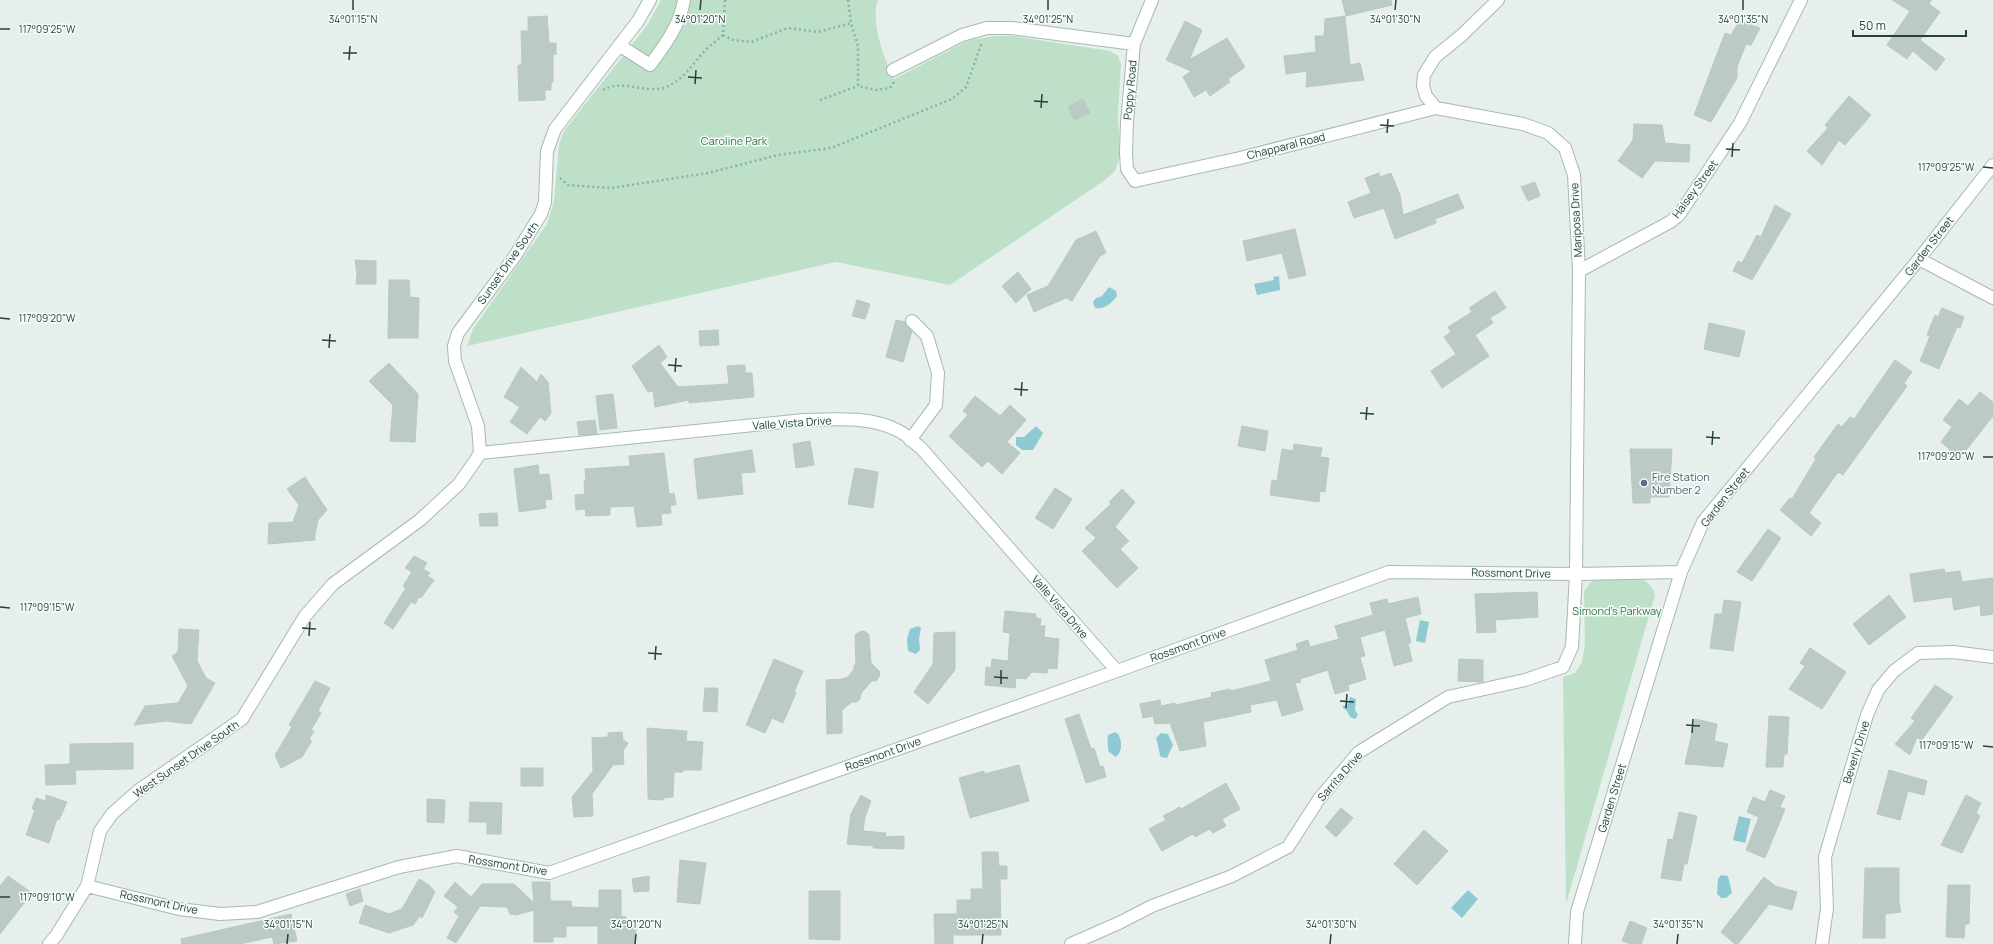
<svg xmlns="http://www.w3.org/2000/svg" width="1993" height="944" font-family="Manrope,sans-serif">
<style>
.green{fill:#bfe0c8}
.water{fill:#8ec9d4}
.building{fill:#bbcac4;stroke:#b8c9c2}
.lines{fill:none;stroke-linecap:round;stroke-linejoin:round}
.minor-casing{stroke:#a8b8b2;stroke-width:14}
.path{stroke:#86b3a5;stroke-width:2.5;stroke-dasharray:2 3;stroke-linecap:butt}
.minor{stroke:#fff;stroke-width:12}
.ticks{fill:none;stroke:#24423a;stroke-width:1.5}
.service-dot{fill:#5c6f8a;stroke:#f7fbf9;stroke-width:1.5}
.labels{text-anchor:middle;stroke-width:3;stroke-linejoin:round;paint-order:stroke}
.street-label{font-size:11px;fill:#24423a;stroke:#f7fbf9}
.park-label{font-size:11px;fill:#2d7a4b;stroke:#f7fbf9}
.service-label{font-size:11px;fill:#4e5e75;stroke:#f7fbf9;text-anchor:start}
.ticks-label{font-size:10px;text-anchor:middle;fill:#24423a;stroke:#f7fbf9;stroke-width:3;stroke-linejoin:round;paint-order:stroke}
</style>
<rect width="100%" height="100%" fill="#e6efeb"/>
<!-- green -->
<path class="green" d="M661,0h217c-8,22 6,58 16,79l75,-39 25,-4h19l97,15 8,5 3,8 -3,49 2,43 -5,15 -10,9 -155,105 -114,-23 -369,84 6,-17 74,-105 7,-23 5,-56 5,-14 84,-107z
M1600,578c19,0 49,-7 55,17l-89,309 -3,-227 12,-4 7,-11 3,-18 -1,-53 7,-9z"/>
<!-- water -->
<path class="water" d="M1279,276l1,14 -23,5 -3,-11 20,-4 -1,-3z
M1109,287l7,4 1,5c-5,7 -13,14 -22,12l-2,-6 3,-4 6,-2z
M1036,426l7,7 -10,17h-11l-6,-5v-8h8z
M1420,620l9,2 -4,21 -9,-2z
M918,626l3,2 -2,11 1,11 -4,4 -8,-3 -1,-12 3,-10z
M1350,697l6,2 -1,11 3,5 -3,4 -5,-2 -3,-6 -4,-3v-2l5,-2z
M1115,732l3,2c4,7 5,17 -2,23l-7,-5c-1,-3 -2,-15 -1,-17z
M1161,733l7,1 5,11 -6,13 -6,-1c-1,-1 -4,-17 -5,-19z
M1739,816l12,3 -6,24 -12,-3z
M1721,875l7,1 4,17 -6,5h-5l-4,-4 1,-15z
M1468,890l10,9 -16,19 -11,-10z"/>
<!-- building -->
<path class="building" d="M1342,0h49l1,5 -46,11z
M1892,0h39l-2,4 11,8 -20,28 25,19 -9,12 -23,-20 -6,8 -20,-14 23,-34z
M547,16l2,27h7v11l-3,1v27h-2v8h-6v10l-26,1 -1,-36h4l-1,-34h7v-14z
M1345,16l5,49 10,-2 4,17 -58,7 1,-16 -21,3 -2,-18 32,-4 -1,-16h9l1,-17z
M1185,21l17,9 -13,30 38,-22 18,29 -17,12 2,3 -20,14 -4,-6 -12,7 -11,-20 8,-6 -25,-11z
M1739,21l21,7 -9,17 -5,-1 -9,23v11l-26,44 -17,-7 31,-82 6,2z
M1849,96l22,19 -26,30 -6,-5 -17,25 -15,-14 21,-23 -3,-3z
M1083,99l7,14 -16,7 -6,-13z
M1634,124l28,1 3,18 25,2 -1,17 -34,-1 -13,17 -24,-17 15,-21z
M1379,173l1,4 11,-4 9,22 3,20 55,-21 6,14 -29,11 1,4 -41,16 -11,-31 -30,10 -6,-16 23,-9 -6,-15z
M1535,182l5,14 -12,5 -7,-14z
M1775,205l16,9 -39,66 -19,-9 5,-10 4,2 15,-28 4,2z
M1295,229l11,46 -17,4 -7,-26 -35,8 -4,-20z
M1096,231l10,22 -6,3 -28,45 -6,-3 -32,14 -7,-17 21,-9 28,-46z
M355,260l21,1v23h-20l1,-11z
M1018,272l13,17 -15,14 -14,-17z
M389,280h20l1,17 9,1 -1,40h-30z
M1495,291l11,17 -16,10 3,5 -18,12 14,21 -47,32 -11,-17 25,-17 -12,-17 7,-5 -3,-5 24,-15 -3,-4z
M857,300l13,4 -5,15 -13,-3z
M1942,308l22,9 -4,11 -3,-1 -18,42 -19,-8 10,-25 -3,-1 8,-20 3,2z
M896,320l9,2 7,9 -9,31 -17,-5z
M1709,323l36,8 -6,26 -35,-8z
M718,330l1,15 -19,1 -1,-15z
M659,345l8,12 -7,6 18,24 51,-3 -2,-18 18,-1v8h7l2,24 -65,6v-3l-34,7 -2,-16 -5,1 -16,-26z
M1895,360l17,12 -8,11 3,3 -64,89 -5,-3 -29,41 12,10 -10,13 -31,-26 10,-12 2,1 24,-40 -2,-2 24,-33 4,3 8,-10 4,2z
M389,363l29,31 -3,48 -25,-1 3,-36 -24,-24z
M521,367l16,15 4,-8 7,8 3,31 -6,8 -5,-4 -13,17 -17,-12 10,-15 -16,-10z
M1980,392l13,10v14l-33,42 -19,-16 11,-15 -9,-7 16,-21 9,7z
M613,394l4,34 -17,2 -4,-34z
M975,396l25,20 10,-11 16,15 -19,22 13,11 -18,21 -14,-13 -6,6 -33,-31 19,-21 -5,-4z
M595,420l2,14 -18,1 -2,-13z
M1242,426l26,5 -3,20 -27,-5z
M810,441l4,24 -18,3 -3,-24z
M1294,444l28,4 -2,9 9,1 -4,34 -5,-1 -1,11 -49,-7 2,-15 5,1 5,-32 11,2z
M1630,449h42l-3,48h-19v6h-17z
M752,450l3,22 -14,1 2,21 -45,5 -4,-40z
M664,453l5,41 5,-1 2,12h-6l1,8 -10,1 1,11 -25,2 -3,-21 -24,1v8l-24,1 -1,-7 -9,1 -1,-15 10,-1 -1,-13h2l-1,-12 45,-3 -1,-10z
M538,465l1,10 10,-1 3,25 -7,1 1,8 -27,4 -5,-43z
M855,468l23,4 -5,36 -25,-4z
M305,477l22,33 -9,10 -3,14v6l-47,4 1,-21 24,-1 6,-17 -12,-16z
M1055,488l17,11 -19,30 -18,-11z
M1122,489l13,13 -20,25 14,14 -9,8 18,19 -21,20 -35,-37 14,-13 -11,-10 26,-24 -2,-2z
M497,513l1,13h-18l-1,-12z
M1768,529l13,9 -29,43 -15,-9z
M414,556l13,7 -4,6 7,4 -3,3 7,4 -13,18 -2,-1 -4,7 -4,-2 -18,27 -9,-6 22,-35 -3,-2 9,-14 -7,-4z
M1944,569l1,4 15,-2 2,11 31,-4v36l-12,2 -1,-11 -26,5 -2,-13 -38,5 -4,-28z
M1537,592l1,25 -43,3 1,12 -19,1 -2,-39z
M1889,595l17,22 -37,28 -16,-21z
M1418,597l3,17 -16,4 6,25h-3l4,18 -18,5 -9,-36 -25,7 5,19 -5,1 6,22 -18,6 1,5 -14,4 -7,-24 -28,9 1,3 -6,1 8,27 -21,6 -5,-16 -27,5 1,7 -48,10 3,24 -26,5 -10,-28 -15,1 -2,-8 -10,2 -3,-14 20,-4 1,6 14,-3 1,2 36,-8 -1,-4 19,-4 1,2 40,-10 -6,-21 33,-10 -2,-6 12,-4 2,7 29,-8 -4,-13 38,-11 -3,-12 17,-4 1,5z
M1724,600l17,2 -8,49 -23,-3 5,-34h7z
M1005,611l31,3v4l5,1 -1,7h5l-1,11 15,2 -2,30 -9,-1 -1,5 -15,-1 -6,7 -10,-1 -1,10 -30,-3 1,-18 5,1 1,-9 16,2 2,-28 -7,-1z
M179,629l20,1 -2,31 9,17 9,5 -24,41 -25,-3 -32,4 11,-19 33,-3 10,-17 -16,-30 6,-4z
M861,631l5,1 3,3 2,28 9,9 -1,5 -3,4h-4l-11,12 -1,6 -4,3h-4l-10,8v23l-15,1 -1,-54 16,-1 6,-2 6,-8v-4h2l-1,-30z
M955,632v38l-27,34 -14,-12 19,-28 1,-31z
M1810,648l36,24 -24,37 -33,-20 16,-23 -5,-3z
M774,659l29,12 -9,21 2,1 -13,30 -11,-5 -7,15 -19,-8z
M1459,659l24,1v22l-25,-1z
M315,681l15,7 -12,23 3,2 -10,17 3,1 -5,8 3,2 -10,16 -21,11 -6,-13 17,-28 -3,-2z
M1935,685l18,12 -32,44 -4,-4 -7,18 -15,-11 20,-23 -4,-3z
M705,688h13l-1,24 -14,-1z
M1079,714l12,35 3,-1 6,19 3,-1 3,11 -20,6 -21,-64z
M1769,716l20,1 -2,37h-3l-1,13h-17z
M1695,719l22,5 -3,17 14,3 -5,23 -38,-3z
M647,728l40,3 -1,10 17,1 -2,28h-18v2h-9l-1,25 -10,1v2l-15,-1z
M622,732l1,8 5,3 -5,8 1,13 -11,1 -21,29 1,22 -19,1 -2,-20 21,-26 -1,-33 16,-1v-4z
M133,743v26l-58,1 1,14 -30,1 -1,-20 25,-1v-20z
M1019,765l10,36 -59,17 -11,-40 25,-7v3z
M521,768h22v18h-22z
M1889,770l38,11 -3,14 -16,-4 -8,29 -23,-6z
M1226,783l14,26 -18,10 4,7 -13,7 -3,-4 -15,8 -2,-3 -31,17 -13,-22 17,-9 -3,-4 17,-9 1,2z
M1770,790l15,6 -5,11 5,2 -20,49 -19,-8 13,-33 -12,-5 6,-15 12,5z
M46,795l21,7 -8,18 -2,-1 -8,24 -23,-8 9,-25 -3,-1 4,-11 10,3z
M861,795l10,6 -6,16 -2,14 23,2 -1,4 19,-1v13l-31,-1 1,-2 -27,-2 4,-30z
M1966,795l15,8 -5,10 4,3 -18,37 -21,-8z
M427,799l18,1 -1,23 -17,-1z
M470,802l32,1 -1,31h-14v-12h-18z
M1341,808l12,10 -17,19 -11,-10z
M1679,812l18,4 -10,48h-3l-3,17 -20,-3 7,-39 5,1z
M1424,830l24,21 -31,34 -23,-21z
M982,852h16l1,14h8v13h-7l1,56h-48v9h-18l-1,-30h23v-14h14v-11h12z
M680,860l26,3 -6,41 -23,-2z
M1865,868h34v35l2,9 -16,2v24h-22z
M8,876l24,17 -32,41v-48z
M649,876v15l-15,1 -2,-13z
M1764,877l11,9 22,6 -5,18 -23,-6 -31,40h-3l-14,-12z
M419,879l10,6 6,7 -13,26 -2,-2 -7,9 -24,8 -30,-10 6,-18 24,9 13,-5z
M455,882l16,15 11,-13h32l20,19 -2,-21h18v19h21l1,6 27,1v-18h22v26l5,1v9h10l-1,18h-37v-18h-32v11h-13v5h-19v-32l-18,5 -6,-1 -3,-7 -27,-1 -24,37 -9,-5 12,-22 -5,-4 4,-5 -14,-11z
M1948,885h22l-1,39h-4l-1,14 -18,-1z
M360,889l3,12 -13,5 -4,-12z
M809,891h31v49l-31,-1z
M291,914l6,27 -23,3 -2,-7 -32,7h-58l-1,-5z
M1630,921l17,7 -6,16h-10l-9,-3z"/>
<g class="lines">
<!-- minor casing -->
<g class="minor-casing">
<path id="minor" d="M1152,0l-18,44 -7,78 -1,31 1,16 8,12 105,-23 196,-50
M619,45l31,20c15,-20 30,-40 34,-65
M893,70l69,-35 25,-7h24l123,16
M1919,259l74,39
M1579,271l91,-49 9,-7 61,-92 61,-123
M910,440l26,-35 2,-32 -11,-37 -15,-15
M480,453l324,-33c31,-1 67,-4 95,11 8,4 15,12 22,17l196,223
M87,886l92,23 41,5 37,-2 142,-45 58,-11 92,17 568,-202 272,-99 187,2 105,-2
M49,944l7,-8 31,-50 13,-55 12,-17 27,-24 103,-71 63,-103 28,-32 87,-64 39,-36 16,-23 5,-8 -2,-27 -23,-65 -1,-15 4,-13 57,-77 26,-42 4,-12 2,-51 8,-22 83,-108 12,-21
M1071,944l48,-21 33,-17 80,-30 56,-29 31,-48 40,-47 89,-55 77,-17 38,-13 9,-20 4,-73 3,-303 -5,-96 -9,-27 -17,-15 -25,-9 -87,-16 -10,-12 -3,-10 1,-11 11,-18 27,-22 36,-35
M1575,944l2,-32 104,-340 22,-50 216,-263 74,-94
M1822,944l5,-36 -2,-51 42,-142 11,-25 16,-19 24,-18 35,-1 40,5"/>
</g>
<!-- path -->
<path class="path" d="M725,0l-2,35 10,5 18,2 37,-14 30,4 33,-9
M848,0l3,23 7,23v40l18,4 14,-2 4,-6
M603,90c18,-11 40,3 60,-2 17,-5 29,-22 39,-34 6,-7 14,-13 21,-19
M820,100l38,-14
M560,178l8,7 44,3 96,-15 70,-18 53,-7 121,-49 14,-12 16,-45"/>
<!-- minor -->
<use href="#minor" class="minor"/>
</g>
<!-- ticks -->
<path class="ticks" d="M353,10v-10M700,10l1,-10M1048,10v-10M1395,10l1,-10M1743,10v-10M0,29h10M343,53h14M349,60l1,-14M688,77l14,1M695,84l1,-14M1034,101l14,1M1041,108l1,-14M1380,125l14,1M1387,133l1,-14M1726,149l14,1M1732,157l1,-14M1983,167l10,1M0,318l10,1M322,340l14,1M329,348l1,-14M668,365l14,1M675,372l1,-14M1014,389l14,1M1021,396l1,-14M1360,413l14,1M1366,420l1,-13M1706,437l14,1M1712,445l1,-14M1983,457h10M0,607l10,1M302,628l14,1M309,636l1,-14M648,653l14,1M655,660l1,-14M994,677l14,1M1001,684v-14M1340,701l14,1M1346,708l1,-14M1686,725l14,1M1692,733l1,-14M1983,746l10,1M0,897h10M287,944l1,-10M635,944l1,-10M982,944l1,-10M1330,944l1,-10M1677,944l1,-10"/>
<!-- markers -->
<circle class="service-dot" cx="1644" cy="483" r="4"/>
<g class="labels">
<!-- street labels -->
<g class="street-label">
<text transform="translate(1130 90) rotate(-85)" y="4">Poppy Road</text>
<text transform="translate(1286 146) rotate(-14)" y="4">Chapparal Road</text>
<text transform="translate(1695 189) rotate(-54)" y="4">Halsey Street</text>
<text transform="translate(1576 220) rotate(-93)" y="4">Mariposa Drive</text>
<text transform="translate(1929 246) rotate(-52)" y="4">Garden Street</text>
<text transform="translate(508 263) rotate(-55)" y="4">Sunset Drive South</text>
<text transform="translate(792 423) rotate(-4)" y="4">Valle Vista Drive</text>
<text transform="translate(1725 497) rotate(-52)" y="4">Garden Street</text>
<text transform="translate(1511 573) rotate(1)" y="4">Rossmont Drive</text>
<text transform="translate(1060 607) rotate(49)" y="4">Valle Vista Drive</text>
<text transform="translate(1188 645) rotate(-20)" y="4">Rossmont Drive</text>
<text transform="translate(1856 752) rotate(-73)" y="4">Beverly Drive</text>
<text transform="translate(883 754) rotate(-20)" y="4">Rossmont Drive</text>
<text transform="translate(186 759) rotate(-35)" y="4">West Sunset Drive South</text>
<text transform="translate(1340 776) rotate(-49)" y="4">Sarrita Drive</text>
<text transform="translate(1612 798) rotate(-73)" y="4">Garden Street</text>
<text transform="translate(508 865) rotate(9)" y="4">Rossmont Drive</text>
<text transform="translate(159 902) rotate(12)" y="4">Rossmont Drive</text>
</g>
<!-- park labels -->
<g class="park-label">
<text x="734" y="145">Caroline Park</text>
<text x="1617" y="615">Simond's Parkway</text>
</g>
<!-- service labels -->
<g class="service-label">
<text x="1652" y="481">Fire Station<tspan x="1652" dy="13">Number 2</tspan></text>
</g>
</g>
<g class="ticks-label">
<text x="353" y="23">34°01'15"N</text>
<text x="700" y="23">34°01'20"N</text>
<text x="1048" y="23">34°01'25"N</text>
<text x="1395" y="23">34°01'30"N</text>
<text x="1743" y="23">34°01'35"N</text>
<text x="47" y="33">117°09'25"W</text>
<text x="1946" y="171">117°09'25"W</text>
<text x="47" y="322">117°09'20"W</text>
<text x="1946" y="460">117°09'20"W</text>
<text x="47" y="611">117°09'15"W</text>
<text x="1946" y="749">117°09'15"W</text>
<text x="47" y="901">117°09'10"W</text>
<text x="288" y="928">34°01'15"N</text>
<text x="636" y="928">34°01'20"N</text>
<text x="983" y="928">34°01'25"N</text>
<text x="1331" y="928">34°01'30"N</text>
<text x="1678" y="928">34°01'35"N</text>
</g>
<!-- scale -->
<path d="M1853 30v6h113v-6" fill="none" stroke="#24423a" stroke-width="2"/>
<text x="1859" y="30" font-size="12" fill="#24423a" stroke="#f7fbf9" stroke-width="3" paint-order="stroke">50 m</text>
</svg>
